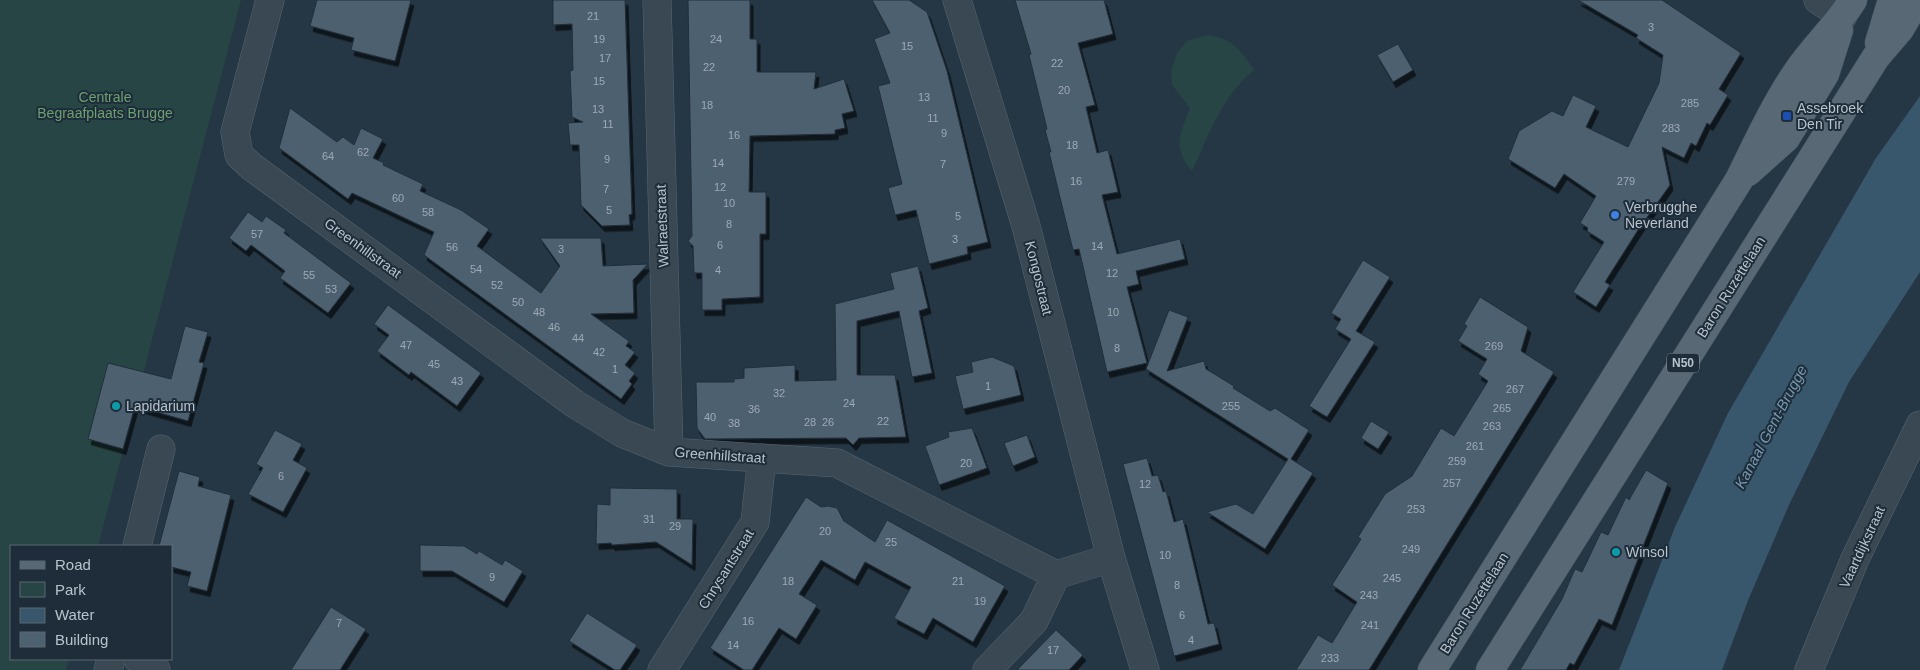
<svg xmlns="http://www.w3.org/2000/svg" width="1920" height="670" font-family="Arial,sans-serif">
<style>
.green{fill:#274544}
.water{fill:#38566c}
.building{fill:#4e6170;stroke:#202f3b;filter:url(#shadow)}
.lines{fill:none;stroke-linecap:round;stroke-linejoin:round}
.minor-casing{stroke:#586671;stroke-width:29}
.major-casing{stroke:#465460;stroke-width:29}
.minor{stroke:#3a4854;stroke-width:28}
.major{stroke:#586874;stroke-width:28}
.transit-dot{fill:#1a4fb4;stroke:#1e2d39;stroke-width:2}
.shop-dot{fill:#3f7fe0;stroke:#1e2d39;stroke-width:2}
.culture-dot{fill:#0f9aa8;stroke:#1e2d39;stroke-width:2}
.labels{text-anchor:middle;stroke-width:4;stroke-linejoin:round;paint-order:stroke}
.number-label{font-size:11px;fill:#9daab6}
.shield{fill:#1e2d39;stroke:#8996a1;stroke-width:1}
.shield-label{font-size:12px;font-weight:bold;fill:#b7c3cd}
.park-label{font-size:14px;fill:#6da071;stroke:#1e2d39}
.poi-label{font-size:14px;fill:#b7c3cd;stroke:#1e2d39;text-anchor:start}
.street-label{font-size:14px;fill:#b7c3cd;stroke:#1e2d39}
.water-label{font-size:15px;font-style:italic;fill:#7598b2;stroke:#1e2d39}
</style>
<defs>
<filter id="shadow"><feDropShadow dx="3" dy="5.5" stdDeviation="0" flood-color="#0009"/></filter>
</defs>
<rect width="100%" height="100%" fill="#253744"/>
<!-- green -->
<path class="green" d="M0,0h241l-143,546h-87v113h58l-3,11h-66z
M1208,35c25,4 32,14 46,35 -32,26 -45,65 -62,101 -20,-23 -12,-37 -2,-63l-18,-23 -1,-14 6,-18 10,-12z"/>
<!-- water -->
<path class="water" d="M1920,96v176l-71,110 -60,123 -40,93 -27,72h-103l56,-143 53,-114 148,-255z"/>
<!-- building -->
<path class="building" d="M317,0h94l-16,61 -44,-11 3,-12 -44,-12z
M553,0h72l7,214 -3,1 1,10 -28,1 -21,-21 -2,-60h-9l-2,-22 15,-1 -11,-5 -2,-46 3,-1 -1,-46 -19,1z
M688,0h62v39h7v33h59l-2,17 30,-10 10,32 -12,3 3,14 -10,2v4l-85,2 -1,56h17v42h-6v63l-38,2v11h-20v-37h-8l-1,-27 -5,-5 4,-5z
M872,0h37l18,12 20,59 41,171 -21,5 1,7 -39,10 -13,-54 -21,5 -7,-27 14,-4 -24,-98 12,-3 -16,-44 16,-6z
M1015,0h89l9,34 -35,9 17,62 -9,2 11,46 11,-3 10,42 -16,3 15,59 63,-15 5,20 -49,12 3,13 -12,3 20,76 -40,9 -28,-123 -6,1 -9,-36 -15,-62h2l-6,-22 2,-1 -18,-74 2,-1z
M1578,0h84l79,53 -22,36 9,6 -18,30 -3,-2 -11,23 -5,-3 -7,15 -22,-11 8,38 -32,45 -33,52 5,3 -14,22 -23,-15 31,-50 -17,-11 1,-3 -8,-5 16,-27 -32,-22 -9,14 -47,-29 11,-28 33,-20 11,5 10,-21 23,11 -10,21 42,20 31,-64 4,-28 -27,-17 2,-3z
M1398,44l15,26 -20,12 -16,-27z
M290,108l47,34 6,-5 11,8 7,-17 22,11 -10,19 11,5 -1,2 40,19 -3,7 41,19 28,19 -12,17 64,47 19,-27 -20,-28h61l2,28 45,-2 -15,16 1,33 -43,1 38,27 -3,5 9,6 -10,13 10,8 -6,8 3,3 -11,15 -197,-144 10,-23 -82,-39 -4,6 -69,-51z
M248,212l14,10 4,-6 20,14 -2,3 67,50 -23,30 -48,-35 5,-7 -34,-26 -5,6 -17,-13z
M1363,260l27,17 -34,54 19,11 -48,75 -18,-11 42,-67 -16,-10 6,-10 -10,-6z
M918,266l10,42 -9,3 13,62 -20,4 -13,-66 -42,10v54h38l11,62 -47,1 -6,7 -7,-7 -141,1 -8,-11 -1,-46h38v-3l10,-1v-10l51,-3v16l41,-1 -1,-76 59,-15 -4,-16z
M1480,297l48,30 -7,24 33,21 -185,298h-73l22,-35 14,8 25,-41 -25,-17 29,-46 -3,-2 27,-43 27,-18 29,-48 13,8 34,-55 -10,-7 9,-15 -29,-18 9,-15 -3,-2z
M388,305l93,68 -24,33 -46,-34 -2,3 -32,-24 12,-16 -15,-11z
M1169,310l19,7 -21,54 37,-10 2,8 28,17 -1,2 37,23 5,-3 34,22 -18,29 22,14 -48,76 -58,-37 29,-8 17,10 35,-55 -142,-90z
M185,326l23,6 -9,30 5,1 -16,58 -53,-15 -12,43 -35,-10 20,-76 63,16z
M992,357l22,9 7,29 -58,14 -8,-33 18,-4 -2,-10z
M1371,421l18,11 -11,17 -17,-11z
M972,428l15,40 -48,17 -14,-39 24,-9 -1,-5z
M275,430l27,14 -9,16 14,8 -24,44 -35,-18 15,-26 -7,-4z
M1027,435l8,22 -22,9 -9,-23z
M1147,458l5,18 6,-1 5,17 3,-1 8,31 9,-3 25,105 6,-1 5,21 -45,12 -51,-192z
M1646,470l22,13 -56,142 -13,-6 -25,46 -4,-2 -4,7h-46l42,-71 13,-30 7,3 19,-40 7,3 18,-38 3,3z
M179,471l21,6 -2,9 33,9 -24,96 -20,-5 4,-14 -20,-5v-21h-12z
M610,488l67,1v30h16l-1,46 -36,-23 -44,3 -1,-2 -15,1 1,-40 13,1z
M806,497l15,10 7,-1 9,2 7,13 31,21 12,-22 118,66 -32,56 -40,-24 -9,16 -30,-16 17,-31 -46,-25 -10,18 -34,-20 -22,34 18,11 -21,34 -17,-11 -27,42h-8l-34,-22z
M420,545l44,1 13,8 2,-3 23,14 3,-5 18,11 -19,31 -52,-31h-32z
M331,607l35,22 -26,41h-49z
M587,613l50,32 -17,25h-5l-46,-29z
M1056,630l27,25 -14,15h-52z"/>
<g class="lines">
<!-- minor casing -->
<g class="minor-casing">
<path id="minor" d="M270,0l-35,132 4,23 13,12 323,237 47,29 47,19 168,11 219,112 55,-17
M657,0l12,452
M957,0l69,226 85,332 34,112
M1818,0l25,16
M137,546l24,-97
M138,659l18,11
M108,670l3,-11
M662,670l93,-148 7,-64
M987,670l47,-49 22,-46
M1809,670l46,-111 65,-134"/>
</g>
<!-- major casing -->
<g class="major-casing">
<path id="major" d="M1879,43l13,-43
M1748,172l38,-34 39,-64 14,-44
M1432,670l307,-490c18,-37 35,-74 58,-108 17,-25 40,-46 56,-72
M1490,670l386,-613 24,-28 17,-29"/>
</g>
<!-- minor -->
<use href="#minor" class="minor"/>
<!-- major -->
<use href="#major" class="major"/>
</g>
<!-- markers -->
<rect class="transit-dot" x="1782" y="111" width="10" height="10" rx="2.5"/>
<circle class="shop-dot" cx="1615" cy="215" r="5"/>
<g class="culture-dot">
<circle cx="116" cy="406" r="5"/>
<circle cx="1616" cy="552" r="5"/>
</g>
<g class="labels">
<!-- number labels -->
<g class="number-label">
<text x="593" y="20">21</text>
<text x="1651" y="31">3</text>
<text x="599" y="43">19</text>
<text x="716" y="43">24</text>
<text x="907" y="50">15</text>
<text x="605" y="62">17</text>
<text x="1057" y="67">22</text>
<text x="709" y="71">22</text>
<text x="599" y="85">15</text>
<text x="1064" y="94">20</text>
<text x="924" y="101">13</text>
<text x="1690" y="107">285</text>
<text x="707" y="109">18</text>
<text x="598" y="113">13</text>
<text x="933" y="122">11</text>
<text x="608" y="128">11</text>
<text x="1671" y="132">283</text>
<text x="944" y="137">9</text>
<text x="734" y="139">16</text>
<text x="1072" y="149">18</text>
<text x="363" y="156">62</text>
<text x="328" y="160">64</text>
<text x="607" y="163">9</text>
<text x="718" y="167">14</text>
<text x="943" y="168">7</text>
<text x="1076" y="185">16</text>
<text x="1626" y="185">279</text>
<text x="720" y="191">12</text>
<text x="606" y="193">7</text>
<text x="398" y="202">60</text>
<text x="729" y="207">10</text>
<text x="609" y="214">5</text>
<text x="428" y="216">58</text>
<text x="958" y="220">5</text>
<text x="729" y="228">8</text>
<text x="257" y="238">57</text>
<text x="955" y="243">3</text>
<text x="720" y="249">6</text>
<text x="1097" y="250">14</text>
<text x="452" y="251">56</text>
<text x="561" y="253">3</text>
<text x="476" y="273">54</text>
<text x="718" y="274">4</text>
<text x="1112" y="277">12</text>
<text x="309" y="279">55</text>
<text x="497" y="289">52</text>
<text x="331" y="293">53</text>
<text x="518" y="306">50</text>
<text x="539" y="316">48</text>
<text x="1113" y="316">10</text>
<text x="554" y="331">46</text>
<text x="578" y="342">44</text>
<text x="406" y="349">47</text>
<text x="1494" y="350">269</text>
<text x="1117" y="352">8</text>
<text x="599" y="356">42</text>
<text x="434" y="368">45</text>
<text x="615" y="373">1</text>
<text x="457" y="385">43</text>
<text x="988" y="390">1</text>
<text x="1515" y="393">267</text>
<text x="779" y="397">32</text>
<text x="849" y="407">24</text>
<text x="1231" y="410">255</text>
<text x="1502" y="412">265</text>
<text x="754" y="413">36</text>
<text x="710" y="421">40</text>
<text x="883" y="425">22</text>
<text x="810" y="426">28</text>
<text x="828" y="426">26</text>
<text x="734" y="427">38</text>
<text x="1492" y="430">263</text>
<text x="1475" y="450">261</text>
<text x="1457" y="465">259</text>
<text x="966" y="467">20</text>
<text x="281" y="480">6</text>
<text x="1452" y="487">257</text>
<text x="1145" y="488">12</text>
<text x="1416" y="513">253</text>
<text x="649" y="523">31</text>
<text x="675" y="530">29</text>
<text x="825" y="535">20</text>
<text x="891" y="546">25</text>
<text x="1411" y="553">249</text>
<text x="1165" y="559">10</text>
<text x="492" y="581">9</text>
<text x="1392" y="582">245</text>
<text x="788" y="585">18</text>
<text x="958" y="585">21</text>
<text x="1177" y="589">8</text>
<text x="1369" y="599">243</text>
<text x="980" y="605">19</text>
<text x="1182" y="619">6</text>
<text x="748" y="625">16</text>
<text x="339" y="627">7</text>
<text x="1370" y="629">241</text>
<text x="1191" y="644">4</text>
<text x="733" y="649">14</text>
<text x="1053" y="654">17</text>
<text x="1330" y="662">233</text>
</g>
<!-- shield labels -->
<rect class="shield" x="1667" y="353.5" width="32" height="19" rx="4"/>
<g class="shield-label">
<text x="1683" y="367">N50</text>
</g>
<!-- park labels -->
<g class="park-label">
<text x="105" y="102">Centrale<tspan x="105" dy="16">Begraafplaats Brugge</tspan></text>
</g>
<!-- poi labels -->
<g class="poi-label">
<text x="1797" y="113">Assebroek<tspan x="1797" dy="16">Den Tir</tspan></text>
<text x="1625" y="212">Verbrugghe<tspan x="1625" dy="16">Neverland</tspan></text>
<text x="126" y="411">Lapidarium</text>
<text x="1626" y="557">Winsol</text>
</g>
<!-- street labels -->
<g class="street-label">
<text transform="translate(662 226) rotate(-92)" y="5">Walraetstraat</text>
<text transform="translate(363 248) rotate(36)" y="5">Greenhillstraat</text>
<text transform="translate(1039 278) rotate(76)" y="5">Kongostraat</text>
<text transform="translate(1731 287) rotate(-58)" y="5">Baron Ruzettelaan</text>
<text transform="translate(720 455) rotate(4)" y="5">Greenhillstraat</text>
<text transform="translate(1862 547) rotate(-65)" y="5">Vaartdijkstraat</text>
<text transform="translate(726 569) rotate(-58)" y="5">Chrysantstraat</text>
<text transform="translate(1474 603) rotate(-58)" y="5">Baron Ruzettelaan</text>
</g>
<!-- water labels -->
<g class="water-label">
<text transform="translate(1771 427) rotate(-62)" y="5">Kanaal Gent-Brugge</text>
</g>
</g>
<!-- legend -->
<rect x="10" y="545" width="162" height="115" fill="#1e2d39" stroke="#5b6974"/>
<rect x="20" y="561" width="25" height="8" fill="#586874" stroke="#5b6974"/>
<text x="55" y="570" font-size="15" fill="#b7c3cd">Road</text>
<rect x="20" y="582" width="25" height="15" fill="#274544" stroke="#5b6974"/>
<text x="55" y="595" font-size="15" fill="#b7c3cd">Park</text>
<rect x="20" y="608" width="25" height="15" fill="#38566c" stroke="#5b6974"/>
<text x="55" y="620" font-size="15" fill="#b7c3cd">Water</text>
<rect x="20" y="632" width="25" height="15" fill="#4e6170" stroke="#5b6974"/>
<text x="55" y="645" font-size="15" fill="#b7c3cd">Building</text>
</svg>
